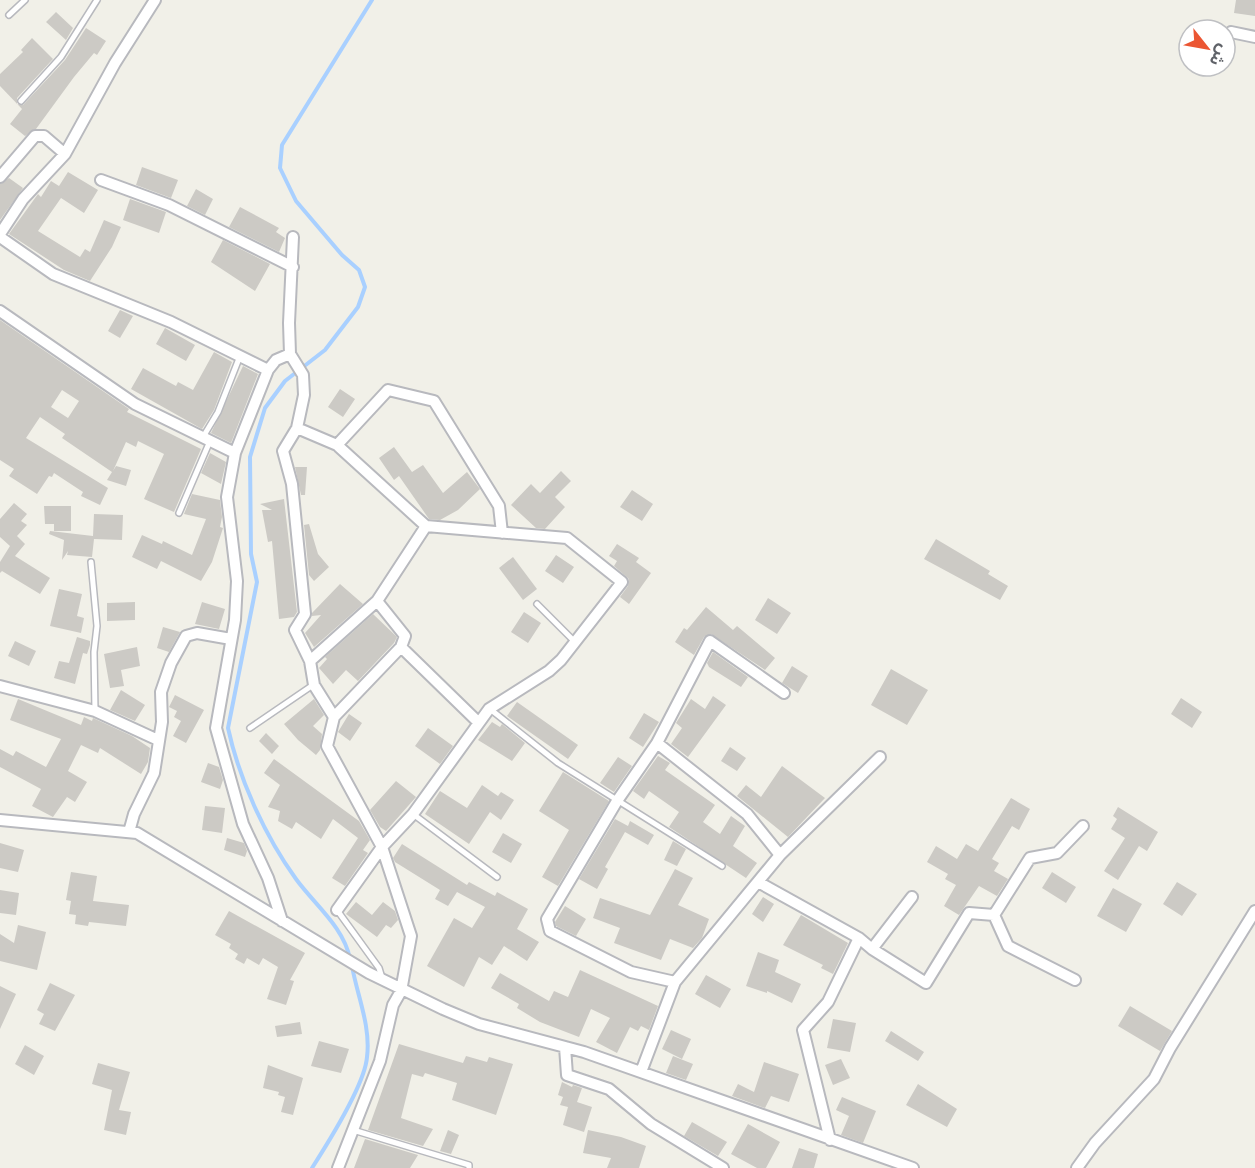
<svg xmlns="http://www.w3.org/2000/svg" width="1255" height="1168" font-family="'PT Sans','Noto Sans Arabic',sans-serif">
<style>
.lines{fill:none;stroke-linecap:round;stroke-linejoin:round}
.stream{stroke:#a9d0ff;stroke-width:4}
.building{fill:#cccac5;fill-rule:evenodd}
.service-casing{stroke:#b8b9be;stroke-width:8}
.minor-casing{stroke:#b8b9be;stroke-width:14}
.service{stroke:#fff;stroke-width:5}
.minor{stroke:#fff;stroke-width:10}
</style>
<rect width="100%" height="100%" fill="#f1f0e8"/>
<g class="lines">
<!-- stream -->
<path class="stream" d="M350,959c-6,-32 -36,-55 -54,-80 -31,-43 -57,-100 -68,-151l29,-146 -6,-28 -1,-97 15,-49 20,-27 40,-31 33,-43 7,-20 -6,-17 -17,-15 -46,-54 -16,-33 2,-23 90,-145
M312,1168c16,-25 53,-84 55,-111 4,-31 -10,-62 -15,-91"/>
</g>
<!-- building -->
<path class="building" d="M1236,0h19v16l-21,-3z
M56,12l17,16 -7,12 -20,-18z
M86,28l20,13 -9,14 -3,-2 -20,24 -38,52 -11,7 -15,-12 12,-15 -22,-23v-12l23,-22 -2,-2 11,-12 21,21 -36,39v6l6,1 42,-45z
M142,167l36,13 -7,18 -35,-13z
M68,172l30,18 -14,23 -23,-15 -23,33 42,26 5,-8 5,3 14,-32 17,7 -9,20 -22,34 -26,-11 -55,-36 29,-40 3,3 10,-16 8,5z
M9,178l14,10 -23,32v-36z
M196,189l17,10 -8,16 -18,-9z
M130,199l36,13 -7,21 -36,-13z
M240,207l39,21 -3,4 9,6 -6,14 -50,-25z
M223,240l47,24 -15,27 -44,-29z
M120,310l13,6 -13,22 -12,-7z
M0,320l129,89 -2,3 74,37 -27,63 -30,-13 20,-45 -26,-13 -2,6 -10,-5 -13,29 3,-5 15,4 -5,16 -19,-6 5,-8 -50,-34 3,-4 -25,-17 -14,21 82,50 -8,17 -19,-9 2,-4 -29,-19 -2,4 -3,-1 -12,18 -28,-18 5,-7 -14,-9zM62,390l17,11 -11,17 -17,-11z
M165,328l30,17 -9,16 -30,-17z
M214,352l18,10 -18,48 -12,19 -71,-40 12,-21 33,18 2,-4 15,8z
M243,366l15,8 -27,69 -20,-10z
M340,389l15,10 -12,18 -15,-10z
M394,447l18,25 11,-7 20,28 24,-21 13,17 -22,21 -18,10 -11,-1 -30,-43 -5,4 -15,-22z
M210,453l16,9 -5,22 -20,-11z
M295,467h12l-2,28h-4z
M561,471l10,10 -16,16 10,10 -20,22 -9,-1 -25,-23 20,-21 9,9z
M632,490l21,14 -11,17 -22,-14z
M192,494l28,6 2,17 -2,10 3,1 -11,34 -11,19 -40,-20 -4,8 -25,-12 10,-22 20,9 1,-3 29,14 14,-36 -22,-5z
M284,499l13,113 -3,5 -15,2 -7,-78 -4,1 -6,-32h10l-12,-6z
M14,503l13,11 -6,7 6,4 -10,11 8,8 -10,12 35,22 -10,16 -38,-23 -2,2v-11l10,-16 -10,-9v-18z
M44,506h27v25h-17v-7h-9z
M94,514l29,1 -1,25 -28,-1 -2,18 -25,-2 1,-4 -6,9 2,-20 -15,-6 1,-3 43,5z
M309,524l9,30 11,13 -15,14 -5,-6 -5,-50z
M936,539l54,32 -2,3 20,12 -8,14 -76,-41z
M617,544l22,14 -3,4 15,11 -22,31 -9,-7 8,-11 1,-7 -15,-13 3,-5 -8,-5z
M556,555l18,12 -11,16 -18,-12z
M513,557l24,32 -14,11 -24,-32z
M340,584l23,20 -49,43 -9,-14 16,-18 -9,1v-3z
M59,589l23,5 -5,22 7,2 -3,15 -31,-7z
M768,598l23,15 -14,21 -22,-14z
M135,602v18l-28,1v-18z
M202,602l23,7 -6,20 -24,-5z
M706,607l27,23 4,-4 38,32 -10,12 -54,-36 -7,3 -10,18 -19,-13 9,-14 3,2z
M524,612l17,11 -13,20 -17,-11z
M373,614l24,23 -3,6 -36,38 -12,-11 -13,14 -14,-16 8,-9 -2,-2z
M163,627l17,5 -11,20 -12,-4z
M77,637l13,4v4l-3,9 -4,-1 -8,31 -21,-6 5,-17 10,2z
M15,641l21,10 -7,15 -21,-10z
M137,647l3,19 -19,4 3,16 -14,2 -6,-34z
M713,652l35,25 -7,10 -32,-20 -2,-4z
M792,666l16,10 -10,17 -16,-10z
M891,669l37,21 -21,35 -36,-20z
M121,690l24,15 -10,16 -25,-11z
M175,695l29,15 -18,33 -13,-7 8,-15 -7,-4 3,-6 -8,-4z
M713,696l13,9 -38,52 -17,-13 11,-16 -6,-5 15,-24 14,10z
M1181,698l21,14 -10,16 -21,-14z
M18,699l63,26 3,-8 8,4 1,-3 39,18 18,12 -2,14 -7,12 -41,-26 -2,5 -17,-8 -13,26 19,11 -12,20 -8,-5 -14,20 -21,-11 9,-17 -41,-22v-18l13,7 3,-5 30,16 15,-28 -51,-19z
M314,699l10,16 -11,11 9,8 -2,16 -4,5 -18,-15 -14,-16z
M517,702l61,43 -10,14 -61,-43z
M644,713l15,9 -16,25 -14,-9z
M349,714l13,9 -12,18 -12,-9z
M492,722l8,5 2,-3 23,19 -13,18 -34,-21z
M428,728l25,18 -13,18 -25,-18z
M266,733l13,13 -7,8 -13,-13z
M730,747l16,11 -9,13 -16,-10z
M658,756l12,7 -5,7 50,35 -12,17 17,12 11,-18 14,10 -12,20 24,17 -11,15 -77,-51 10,-15 -30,-21 -5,8 -11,-8z
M618,757l14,9 -18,26 -14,-9z
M274,759l85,62 11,19 -7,10 5,3 -23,33 -13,-8 26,-40 -25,-19 -12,20 -25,-17 -4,7 -14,-8 2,-10 -12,-4 12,-22 -16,-12z
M208,763l11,4 4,13 -3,9 -19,-7z
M782,766l43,32 -37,39 -51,-41 9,-11 15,12z
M563,772l46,29 -51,85 -16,-9 27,-47 -30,-19z
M396,781l20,16 -30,34 -6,-4 -10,-17z
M482,785l16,11 3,-4 13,8 -13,20 -11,-8 -21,32 -44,-30 15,-23 27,17z
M1011,798l19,11 -11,21 -7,-4 -20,33 7,4 -5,8 14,8 -11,17 -18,-10 -20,29 -15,-9 12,-21 -11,-6 3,-5 -21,-12 9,-16 21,13 9,-15 12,7z
M205,806l20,2 -3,25 -20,-3z
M1118,807l40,25 -11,19 -8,-5 -21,34 -14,-9 21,-33 -14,-9 6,-10 -4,-3z
M615,819l13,7 2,-5 24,14 -6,10 -23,-13 -20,35 3,2 -11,20 -18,-10z
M503,833l19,11 -11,19 -19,-11z
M227,838l17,5 3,8 -2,6 -21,-7z
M673,841l13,8 -9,17 -13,-6z
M0,843l24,7 -6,22 -18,-4z
M402,844l65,41 2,-3 26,14 2,-4 31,17 -11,20 22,13 -12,19 -23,-15 -12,19 -13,-8 -15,30 -37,-21 27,-48 18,10 13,-21 -28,-15 -9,14 -13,-7 5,-9 -45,-28 -2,-4z
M675,869l18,9 -15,27 31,14 -7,19 -9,10 -23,-9 -9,21 -47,-17 6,-15 -27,-10 7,-20 50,17z
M71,872l26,4 -4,25 36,4 -3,21 -37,-4 -1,4 -13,-2 1,-9 -7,-1 2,-13 -5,-1z
M1052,872l24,15 -10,16 -24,-15z
M1177,882l20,12 -15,22 -19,-12z
M1113,888l29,16 -16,28 -29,-16z
M0,890l19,3 -3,22 -16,-2z
M763,897l11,7 -11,18 -11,-8z
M356,902l16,13 11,-13 12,9 3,9 -7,8 -5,-3 -9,12 -31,-23z
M565,906l21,13 -10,17 -20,-10 -1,-4z
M229,911l76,42 -15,27 4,1 -8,24 -19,-6 11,-32 -15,-9 -4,7 -12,-7 -3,6 -9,-5 3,-5 -9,-6 2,-4 -16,-9z
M801,915l47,28 -15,31 -12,-6 2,-3 -40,-20z
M18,925l28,7 -9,38 -37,-9v-27l14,9z
M758,952l21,8 -4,12 26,12 -9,19 -25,-12v2l-21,-7z
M580,970l78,36 -9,24 -8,-4 -3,5 -8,-4 -13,26 -21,-11 14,-24 -19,-9 -12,28 -39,-15 -23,-14 2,-4 -28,-16 9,-15 49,28 5,-10 14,6z
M706,975l25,14 -11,19 -25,-14z
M50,983l25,12 -20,36 -16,-7 5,-10 -7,-4z
M0,986l16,8 -16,35z
M1130,1006l42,25 -12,20 -42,-25z
M833,1019l23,4 -6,29 -23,-4z
M300,1022l2,12 -25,3 -2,-11z
M671,1030l20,9 -9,20 -20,-10z
M891,1031l33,21 -6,9 -33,-20z
M319,1041l30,8 -8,24 -30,-7z
M399,1044l64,19 3,-7 21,6 2,-5 24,7 -17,51 -44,-15 5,-17 -32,-10 -2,4 -11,-3 -11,44 32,11 -10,17 -55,-16z
M25,1045l19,11 -10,19 -19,-11z
M673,1056l20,8 -7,16 -20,-7z
M841,1059l9,19 -17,7 -8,-20z
M764,1062l35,12 -10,28 -18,-6 -6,12 -33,-12 6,-12 16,8z
M98,1063l32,9 -11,38 12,2 -5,23 -22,-5 8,-40 -20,-6z
M268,1065l35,13 -10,37 -12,-3 4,-15 -7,-2 1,-3 -16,-4z
M562,1082l10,5 1,-2 9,3 -5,14 15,5 -8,25 -21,-7 5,-18 -8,-2 3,-8 -5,-2z
M918,1084l39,25 -10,18 -41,-22z
M842,1097l34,14 -13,32 -22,-8 8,-19 -13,-6z
M692,1122l35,20 -9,14 -34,-20z
M748,1124l32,18 -14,26h-9l-26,-14z
M448,1130l11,5 -8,19 -11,-3z
M588,1130l33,7 25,9 -7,22h-32l4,-10 -28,-5z
M365,1139l53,16 -8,13h-56z
M799,1148l19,6 -4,14h-22z"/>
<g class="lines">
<!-- service casing -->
<g class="service-casing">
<path id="service" d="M9,15l16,-15
M21,101l40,-44 36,-57
M203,437l15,-25 22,-56
M179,513l31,-72
M91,562l6,64 -3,26 1,59
M537,604l39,39
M490,709l68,54 164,103
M250,728l63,-43
M413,814l84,63
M337,910l42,58 3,10
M353,1130l116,35v3"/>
</g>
<!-- minor casing -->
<g class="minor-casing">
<path id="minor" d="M1231,32l24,5
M0,177l35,-41h9l21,18
M101,180l68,25 124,62
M0,234l23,-35 42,-45 50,-91 40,-63
M0,237l53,37 118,48 97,48
M293,237l-4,86 1,31 13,21 1,20 -7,33
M0,311l135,93 100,49 -8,44 10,84 -2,39 -19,108 27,96 25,54 14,43
M337,445l-40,-17 -14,23 9,33 13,130 -10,16 15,31 4,24 20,32 -7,29 55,101 29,89 -10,55 -8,14 -13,56 -42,107
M235,453l33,-83 8,-10 14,-6
M401,647l77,75
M310,661l67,-60 49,-75 -89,-81 51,-55 46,11 65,105 3,27
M0,686l95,25 63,29
M334,717l67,-70 4,-11 -28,-35
M657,743l90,71 33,41
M0,820l137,13 232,140 74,36 36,15 105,28 329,116
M129,832l5,-18 20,-41 8,-51 -1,-30 10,-29 15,-27 11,-3 34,6
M758,882l101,56 13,11 54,34 43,-70 25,2 36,-57 27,-5 26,-27
M337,910l45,-63 31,-33 76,-105 60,-38 12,-11 61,-78 -55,-44 -141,-12
M994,915l14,31 67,34
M872,949l40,-52
M675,982l-44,-10 -81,-41 -3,-12 70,-118 40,-58 53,-102 74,52
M565,1047l2,28 42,14 42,35 72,44
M641,1072l34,-90 105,-127 100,-98
M830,1140l-27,-110 25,-28 31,-64
M1077,1168l18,-25 59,-64 16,-31 85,-137"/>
</g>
<!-- service -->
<use href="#service" class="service"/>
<!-- minor -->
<use href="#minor" class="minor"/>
</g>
<!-- north arrow -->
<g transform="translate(1207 48) rotate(121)"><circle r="28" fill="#ffffff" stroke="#bfc0c3" stroke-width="1.5"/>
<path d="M0-4.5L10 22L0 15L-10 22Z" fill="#eb5633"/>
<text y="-9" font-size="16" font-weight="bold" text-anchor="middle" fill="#5f6268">ش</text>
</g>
</svg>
